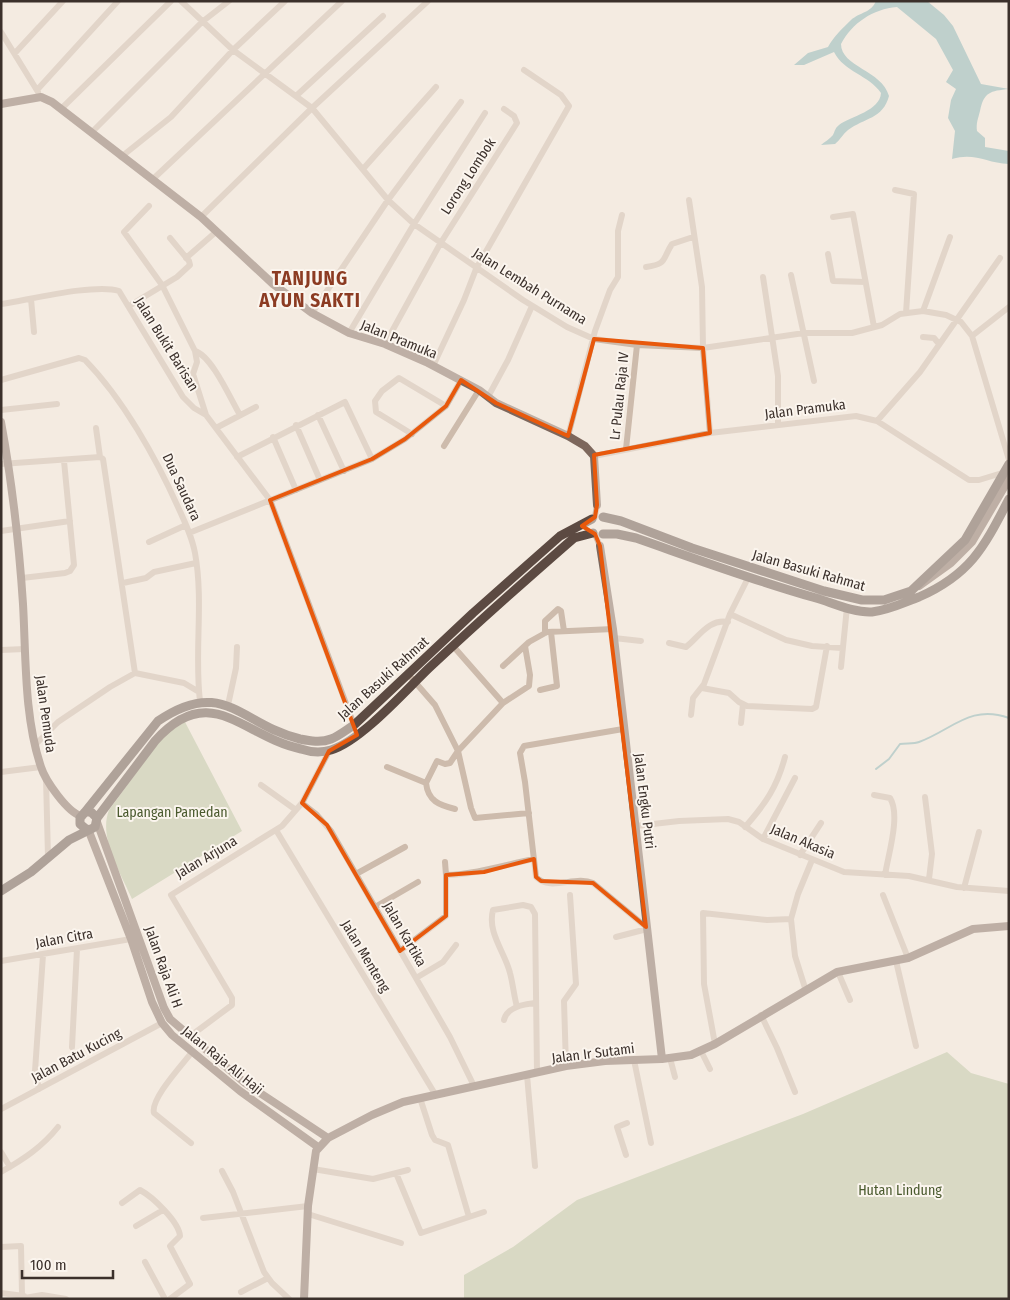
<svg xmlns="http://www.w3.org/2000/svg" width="1010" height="1300" font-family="'Fira Sans Condensed',sans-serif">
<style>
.green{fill:#b8c4a0}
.water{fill:#7fb0b2}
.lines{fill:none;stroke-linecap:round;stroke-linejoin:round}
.stream{stroke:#7fb0b2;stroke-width:2}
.minor{stroke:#cdbbac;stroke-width:6}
.major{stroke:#7d675c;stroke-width:8}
.highway{stroke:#5c4a42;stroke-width:9}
.marked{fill:none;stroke:#e8590c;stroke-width:4;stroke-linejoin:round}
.labels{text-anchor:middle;stroke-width:4;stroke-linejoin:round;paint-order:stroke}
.street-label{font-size:14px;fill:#3b302b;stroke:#fbf5ee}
.park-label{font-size:14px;fill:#4a5a2e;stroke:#fbf5ee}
.district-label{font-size:19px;font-weight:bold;letter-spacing:1px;fill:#8c3b22;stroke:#fbf5ee}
</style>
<rect width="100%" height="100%" fill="#f4ebe1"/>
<!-- green -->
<path class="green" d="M185,722l57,109 -110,68c-11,-26 -34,-61 -23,-89l55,-75z
M947,1052l24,21 38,11v215h-545v-24l49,-28 64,-47 226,-86z"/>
<!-- water -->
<path class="water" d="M876,1h51l17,14 9,11 28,58 28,5c-19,2 -25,3 -29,22 -2,8 -4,12 -3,20l8,7v9l24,4v13c-23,-1 -34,-12 -57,-5l3,-28 -7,-13 3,-18 5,-11 -10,-7 7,-12 -17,-31 -39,-32c-24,2 -45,16 -56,37 0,23 41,26 48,52 -6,23 -25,22 -41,34 -5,4 -8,10 -13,14l-14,1c3,-3 9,-6 12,-10 2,-4 2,-7 6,-10 12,-9 41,-14 42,-32 -12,-18 -37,-21 -47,-41l-30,13h-10l14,-12 20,-6c6,-11 14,-18 23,-27 9,-8 20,-7 25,-19z"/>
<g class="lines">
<!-- stream -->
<path class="stream" d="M876,769l13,-10 11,-15c6,-1 14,0 19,-2 33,-12 51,-38 90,-24"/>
<!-- minor -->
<path class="minor" d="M181,1l52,49 79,58 76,92 26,24 109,76 44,27 27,12 43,6 66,3 101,-15h48l30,-8 18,-11 23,-3 23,4 15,7 11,14 37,124
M1,32l37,60
M15,53l48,-52
M37,90l81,-89
M296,96l87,-80
M61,109l110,-108
M91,133l111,-111 27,-21
M121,157l50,-40 62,-67 52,-49
M363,169l73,-82
M152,180l190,-179
M895,190l19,4 -8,119
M689,200l13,87 1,61 7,85
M149,206l-25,26 38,53 33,66 2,11 -4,12 13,41
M201,217l111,-109 116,-107
M833,217l20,-3 21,113
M828,254l5,27 32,1
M186,258l31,-27
M646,267c22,-3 16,-8 26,-23l21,-7
M791,275l23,106
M763,277l15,99v49
M31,299l3,33
M1,304c27,-4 95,-21 118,-13l64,106 11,11 12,7 64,85 84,225
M129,306l48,-29 13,-12 -1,-4 -19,-23
M923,311l27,-74
M312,313l76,-113 73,-98
M349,333l65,-109 71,-111
M972,336l37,-29
M923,337l11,1 5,6
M385,344l55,-100 77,-121 -3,-7 -10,-7
M195,351c17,5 36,49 45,64
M433,366l31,-66 12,-31 93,-163 -8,-11 -37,-25
M1,380l78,-22 6,2c38,39 71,98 93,147 7,15 14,30 17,46 9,49 -1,100 5,148
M489,395l19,-35 24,-54
M1,410l56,-6
M318,415l26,56
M877,421l43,-49 80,-114
M296,425l24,55
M96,428l4,29
M216,428l40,-21
M412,434l-36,-22 -1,-11 7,-10 17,-13 47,28
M568,436l27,-105 15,-41 8,-13v-46l4,-16
M273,437l23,53
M444,446l35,-56
M626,449l11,-104
M594,456l116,-23 146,-17 21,5 92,59h10l23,-7
M237,457l108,-55 27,57
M1,464l99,-7 3,2 32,214
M595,517l2,-12
M1,531l69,-10
M189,533l183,-74 33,-20 41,-33 15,-26
M595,534l5,12
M149,542l37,-17
M22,578l43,-5 5,-2 4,-6 -10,-104
M123,583l23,-5 8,-6 42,-9
M730,614l56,26 26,6 30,2
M545,633v-12l13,-12 3,2 3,20
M614,638l27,3
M669,643l17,4c12,-9 23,-29 42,-25
M453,646l50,57
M1,650l24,-1
M503,666l26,-24 18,-10 66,-3
M841,667l6,-60
M408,674l27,31 23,46 13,57 4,10 54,-5
M702,688l27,5 10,9 8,4 65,3 4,-2 11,-61
M540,690l17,-4 -6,-54
M228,705l8,-37 1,-21
M691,715l2,-17 11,-14 26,-70 18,-36
M741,723l2,-19
M623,729l-99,17 -4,7 5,29 11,95c15,15 39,-2 57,6l53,44
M35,745l23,-23 52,-35 25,-14 49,10 15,9
M387,767l39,16
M1,772l40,-5
M46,778l2,79
M261,785l35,25
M874,795l16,3c11,17 -2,57 -5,77
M925,797l7,57 -3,25
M302,803l14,11 15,17 119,206 24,49
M455,809c-16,-4 -27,-8 -29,-26l11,-22 8,3 5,-1 8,-12 45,-48 26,-17 1,-11 -5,-29
M636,826l43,-5 49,-2 11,3 24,17 81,33 65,4 48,11 52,4
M745,827c21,-24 32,-40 40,-70
M276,830l159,264
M763,839l32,-61
M800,855l21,-32
M445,862l1,13
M356,874l49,-27
M964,888l15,-56
M883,895l25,63
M375,907l43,-25
M791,919l4,37 11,35
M616,937l31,-8
M400,951l46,-35v-41c31,-1 58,-10 88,-16
M1,961l130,-22
M896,961l20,85
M838,972l12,28
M416,978l27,-16 13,-17
M517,1007c-3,-11 -4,-23 -7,-34 -5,-21 -23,-40 -17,-63l30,-5 8,2 4,7 2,158
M761,1015l16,33 18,44
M504,1020c3,-13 20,-16 31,-17
M189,1037l43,-32v-7l-61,-103 111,-69 20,-23 27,-52
M715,1044l-11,-60 -1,-71 64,7 24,-1 7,-25 14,-34
M72,1047l5,-98
M701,1051l9,18
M670,1058l5,19
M634,1060l17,83
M566,1066l-2,-65 12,-17 -6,-89
M527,1075l8,91
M39,1089l-4,-18 8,-116
M420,1098l12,37 3,5 13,5 21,72
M1,1109l161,-86
M191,1143l-37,-30c-4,-14 29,-49 38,-61
M1,1152l9,15
M626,1155l-9,-28 10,-4
M313,1169l60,10 35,-9
M222,1171l11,21 31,80 8,11 17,16
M1,1172c23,-13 41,-25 57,-45
M396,1173l25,60 63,-21
M122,1203l18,-13c13,7 39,32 40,46l-10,10 20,38 -20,15
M308,1214l93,29
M203,1218l105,-12
M136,1226l27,-16
M1,1247l20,-1 1,48
M145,1262l20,37
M241,1292l27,-14
M1,1293l23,3
M19,1299l23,-4 24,4"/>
<!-- major -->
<path class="major" d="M1,104l40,-7 11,5 149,115 72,67 39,29 37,20 36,11 41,18 53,28 17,13 72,33 17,10 9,10 3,49
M1,422c11,60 18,121 22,182 3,52 1,113 18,163 4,13 26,45 40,49
M600,546l13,83 49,430
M919,586l32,-23 21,-21 37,-63
M97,822l67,186 6,11 75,64 83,55
M88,829l43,110 21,63 10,21 10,12 68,56 78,56
M304,1299l4,-93 8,-55 12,-13 44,-23 31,-13 163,-36 39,-5 57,-2 29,-4 24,-11 122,-72 71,-14 65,-29 36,-3"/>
<!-- highway -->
<path class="highway" d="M603,517l18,4 71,27 132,43 38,9h22l27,-9 54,-51 44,-76
M603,534h14l19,4c60,21 119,43 180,60 17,5 38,15 56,14 17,-2 31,-9 47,-15 52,-23 65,-50 90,-98
M85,812l73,-91c66,-45 83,4 142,18 10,2 21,4 31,0 8,-3 15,-9 23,-14l119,-112 87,-77 32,-17
M97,818l58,-77c56,-62 88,-4 146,8 9,3 20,4 30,1 30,-9 74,-59 98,-82 45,-42 91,-83 138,-124l7,-6 19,-5
M1,891l30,-19 38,-32 26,-13 2,-9 -6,-6h-6l-5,6v6l6,5"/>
</g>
<!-- marked area -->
<path d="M0 0H1010V1300H0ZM594,339l109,9 7,85 -116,22 3,50 -2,12 -13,9 13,8 5,12 46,381 -53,-44 -52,-2 -5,-4 -2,-18 -50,13 -38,3v41l-46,35 -73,-126 -25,-22 27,-52 28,-16 -87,-235 102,-41 33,-20 41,-33 15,-26 35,23 72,33z" fill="#f4ebe1" fill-opacity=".55" fill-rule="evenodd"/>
<path class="marked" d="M594,339l109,9 7,85 -116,22 3,50 -2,12 -13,9 13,8 5,12 46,381 -53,-44 -52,-2 -5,-4 -2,-18 -50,13 -38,3v41l-46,35 -73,-126 -25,-22 27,-52 28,-16 -87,-235 102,-41 33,-20 41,-33 15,-26 35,23 72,33z"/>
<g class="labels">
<!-- street labels -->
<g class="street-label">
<text transform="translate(468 176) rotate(-57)" y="5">Lorong Lombok</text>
<text transform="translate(530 286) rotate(32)" y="5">Jalan Lembah Purnama</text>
<text transform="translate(399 339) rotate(22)" y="5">Jalan Pramuka</text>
<text transform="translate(167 344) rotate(58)" y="5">Jalan Bukit Barisan</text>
<text transform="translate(619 396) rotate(-84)" y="5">Lr Pulau Raja IV</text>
<text transform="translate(805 409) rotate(-7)" y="5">Jalan Pramuka</text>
<text transform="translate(182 487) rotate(65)" y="5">Dua Saudara</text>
<text transform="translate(809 570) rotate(16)" y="5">Jalan Basuki Rahmat</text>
<text transform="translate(383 678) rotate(-42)" y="5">Jalan Basuki Rahmat</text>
<text transform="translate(46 714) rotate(82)" y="5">Jalan Pemuda</text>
<text transform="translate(645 801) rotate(83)" y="5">Jalan Engku Putri</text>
<text transform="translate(803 841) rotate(23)" y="5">Jalan Akasia</text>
<text transform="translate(206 857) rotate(-31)" y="5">Jalan Arjuna</text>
<text transform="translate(405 934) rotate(60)" y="5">Jalan Kartika</text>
<text transform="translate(64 938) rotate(-10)" y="5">Jalan Citra</text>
<text transform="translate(366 956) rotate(59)" y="5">Jalan Menteng</text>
<text transform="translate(164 967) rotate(70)" y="5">Jalan Raja Ali H</text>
<text transform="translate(593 1053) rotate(-7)" y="5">Jalan Ir Sutami</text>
<text transform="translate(76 1055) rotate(-28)" y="5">Jalan Batu Kucing</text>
<text transform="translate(223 1060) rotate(39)" y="5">Jalan Raja Ali Haji</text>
</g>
<!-- park labels -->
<g class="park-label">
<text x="172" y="817">Lapangan Pamedan</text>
<text x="900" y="1195">Hutan Lindung</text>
</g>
<!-- district labels -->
<g class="district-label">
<text x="310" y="285">TANJUNG<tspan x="310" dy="22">AYUN SAKTI</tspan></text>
</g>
</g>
<!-- border -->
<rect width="1010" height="1300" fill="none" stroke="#3b302b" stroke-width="5"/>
<!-- scale -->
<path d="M22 1270v8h91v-8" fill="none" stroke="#3b302b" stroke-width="2.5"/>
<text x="30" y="1270" font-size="15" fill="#3b302b" stroke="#fbf5ee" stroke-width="4" paint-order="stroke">100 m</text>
</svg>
